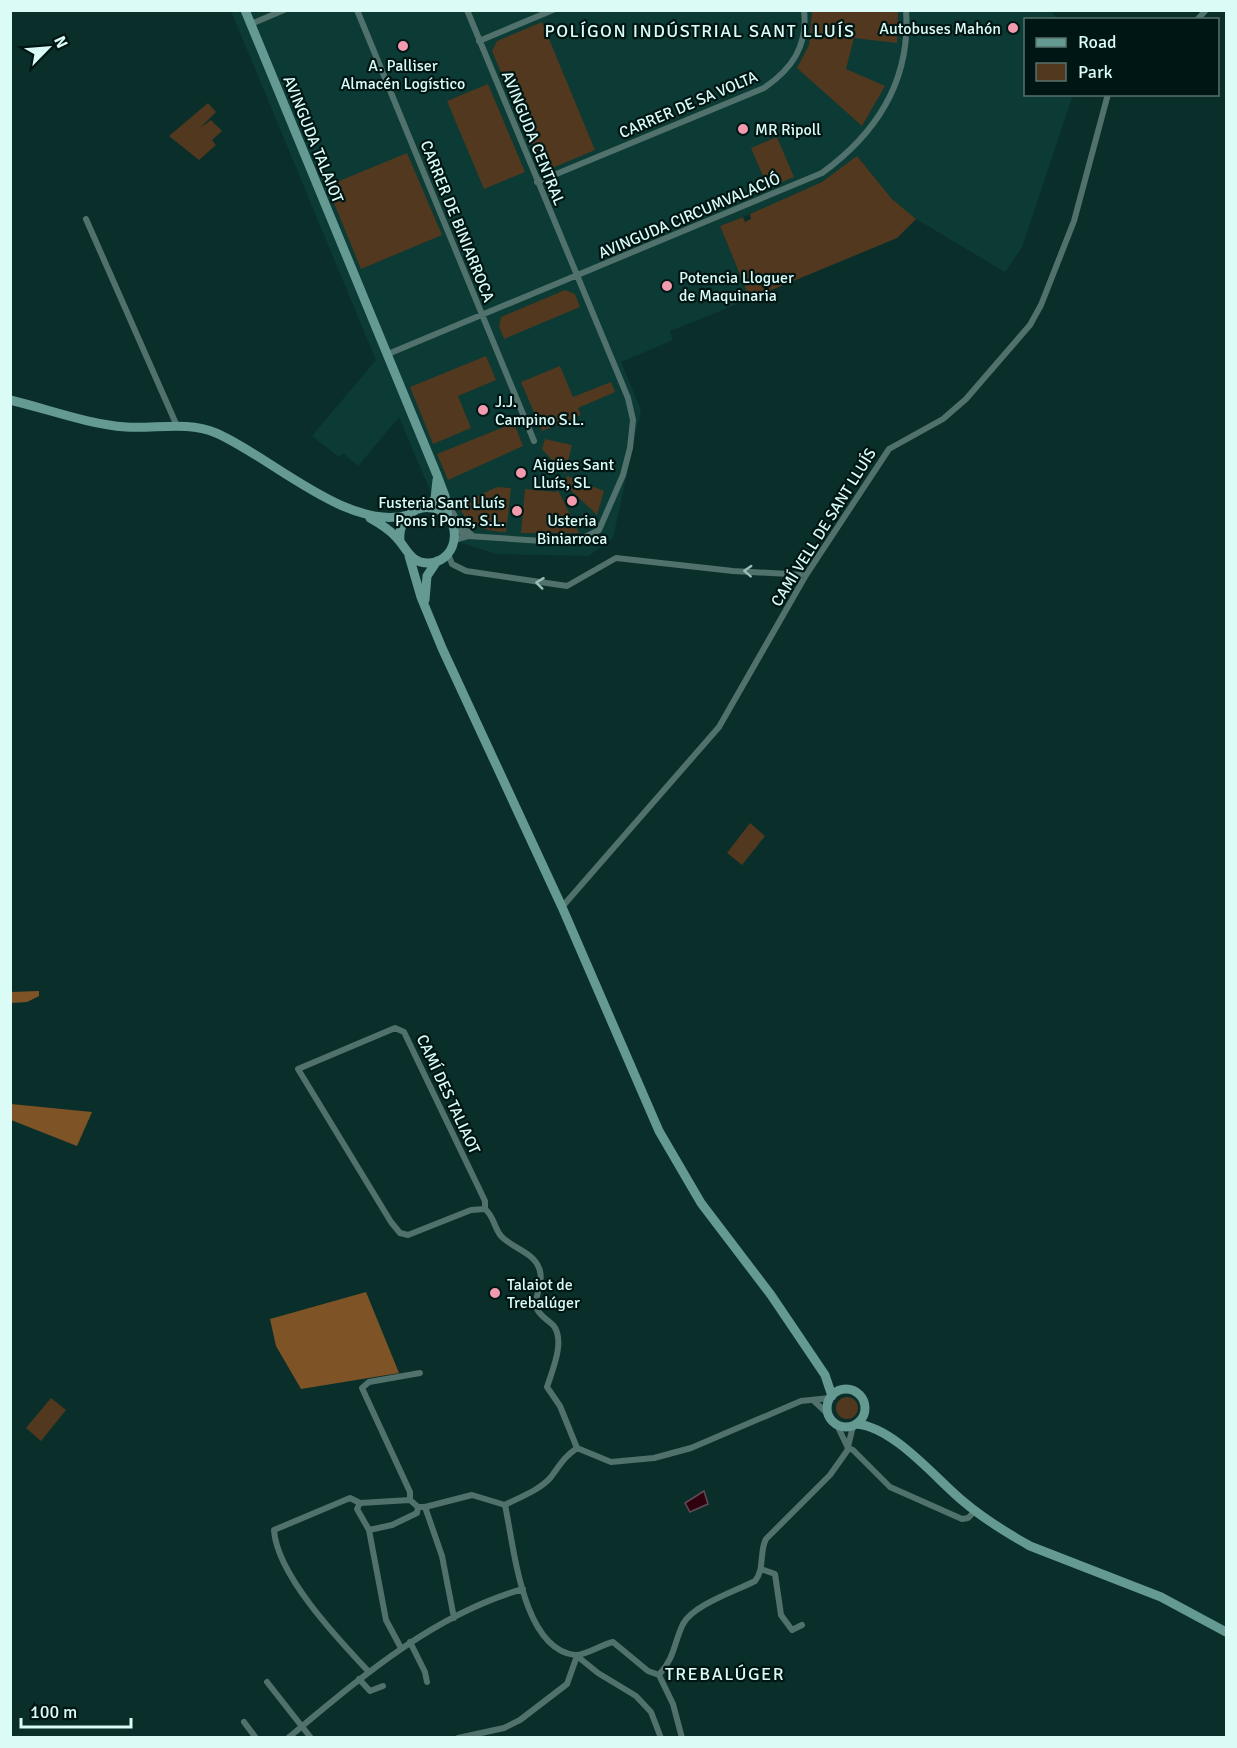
<svg xmlns="http://www.w3.org/2000/svg" width="1237" height="1748" font-family="Signika,sans-serif">
<style>
.built{fill:#0c3a35}
.green{fill:#51381e}
.forest{fill:#7e5325}
.water{fill:#30000f;stroke:#634b54;stroke-width:1.5}
.lines{fill:none;stroke-linecap:round;stroke-linejoin:round}
.minor{stroke:#51716c;stroke-width:6}
.secondary{stroke:#659a93;stroke-width:9}
.oneway{stroke:#9cbdb8}
.poi-dot{fill:#f29aae;stroke:#001614;stroke-width:2}
.labels{text-anchor:middle;stroke-width:4.5;stroke-linejoin:round;paint-order:stroke}
.poi-label{font-size:16px;fill:#dafbf6;stroke:#001614;text-anchor:start}
.street-label{font-size:16px;fill:#dafbf6;stroke:#001614}
.neighbourhood-label{font-size:18px;letter-spacing:1.5px;fill:#dafbf6;stroke:#001614}
</style>
<rect width="100%" height="100%" fill="#0a2f2b"/>
<!-- built -->
<path class="built" d="M231,11h820l6,8 -31,1v74l47,1 -51,152 -17,25 -89,-53 -24,-20 -35,-43 -21,18 -32,18 -84,34 30,73 -80,32 3,9 -52,22 20,48 -28,128 -24,18 -93,-2 -41,-13 -12,-20 -44,-104 -41,49 -15,-13 -4,4 -27,-21 64,-76z"/>
<!-- green -->
<path class="green" d="M812,11h86l-1,32 -43,-5 -8,31 39,17 -23,40 -65,-58 12,-23z
M542,22l53,128 -45,19 -10,-4 -48,-114 5,-10z
M488,84l37,88 -41,17 -37,-88z
M208,103l8,9 -16,16 11,-8 11,11 -10,9 4,5 -17,15 -30,-24z
M777,137l17,40 -26,11 -17,-40z
M407,153l35,82 -81,34 -34,-83z
M857,156l35,43 24,20 -19,19 -147,61 -30,-73 23,-9 2,5 6,-3 -1,-5 72,-32z
M565,290l10,4 5,13 -76,32 -5,-13 2,-9z
M486,356l10,24 -38,16 13,32 -38,16 -23,-57z
M560,366l13,31 38,-15 4,10 -37,16 3,7 -39,16 -21,-49z
M514,423l9,23 -75,34 -11,-26z
M545,439l27,6 -7,29 -23,-25z
M567,476l37,15 -7,24 -34,-32z
M497,487l14,1 -5,44c-22,-1 -38,-5 -48,-27z
M525,489l31,3 2,-2 21,43h-58z
M750,823l15,13 -23,29 -15,-12z
M836 1408a11 11 0 1 1 22 0a11 11 0 1 1-22 0Z
M51,1398l15,12 -25,31 -15,-13z"/>
<!-- forest -->
<path class="forest" d="M39,991v5l-12,6 -16,1v-11z
M11,1104l81,8 -15,34 -66,-26z
M366,1292l33,81 -98,16 -25,-43 -6,-27z"/>
<!-- water -->
<path class="water" d="M704,1491l4,13 -18,8 -5,-9z"/>
<g class="lines">
<!-- minor -->
<path class="minor" d="M357,10l177,431
M467,10l161,388 5,22 -3,28 -7,27 -24,55 -26,13 -105,-7
M1197,20l9,-10
M251,24l33,-14
M479,41l74,-31
M537,182l227,-94c28,-19 44,-42 40,-78
M86,219l91,207
M388,354l434,-181c55,-40 89,-92 84,-163
M449,506l11,19 12,10
M454,528l14,8 -14,4
M448,554l4,10 14,7 101,15 49,-28 117,13 73,4
M562,907l157,-180 87,-152 83,-126 54,-30 23,-20 64,-74 11,-20 33,-84 34,-127
M395,1028l9,4 81,169v8l-14,1 -63,25 -8,-2 -9,-11 -93,-153z
M485,1209c9,7 9,19 16,27 11,12 32,16 38,32 6,14 -6,27 -2,41 3,7 11,11 16,16 13,15 -1,46 -6,62l13,19 17,42
M813,1400l15,14
M837,1425l11,23 5,2 37,37 72,32 6,-1 7,-7
M577,1448l34,14 43,-4 37,-10 110,-47 29,-3
M410,1500v-8l-48,-104 7,-6 51,-9
M360,1503l-3,6 12,21 17,90 15,28
M505,1505c9,41 17,144 70,150 10,1 27,-11 38,-13l35,29 11,4
M425,1507l17,49 12,62
M369,1530l23,-5 25,-12 1,-6
M761,1569l14,5 6,41 11,15 10,-5
M410,1642l15,30 2,10
M368,1671c-30,-32 -91,-96 -94,-141l76,-32 10,5 50,-3 8,7h7l47,-12 33,10c15,-8 35,-15 46,-28 9,-12 13,-20 26,-29
M659,1675c17,-20 14,-30 24,-51 10,-19 53,-33 72,-43 10,-12 4,-29 11,-42l64,-64 17,-24 6,-25
M659,1675l14,29 9,34
M359,1679l11,12 13,-5
M267,1682l44,56
M244,1722l12,16
M288,1738c71,-59 144,-123 235,-149
M458,1738l46,-10 16,-8 47,-36 10,-28 21,17 38,23 15,16 10,26"/>
<!-- secondary -->
<path class="secondary" d="M245,10l192,465 8,21 3,21
M10,400c38,9 77,24 116,27 30,2 61,-6 90,6 54,23 132,99 192,82
M423,508l12,-9 2,-19
M370,518c9,5 19,11 26,19 11,11 14,27 34,26 31,-3 33,-49 3,-55 -21,-4 -35,14 -33,33
M409,556l12,41 21,51 120,259 97,224 42,72 70,92 54,80 7,21
M425,600l2,-24 10,-15
M827 1408a19 19 0 1 1 38 0a19 19 0 1 1-38 0Z
M857,1424c38,4 78,54 107,78 20,17 43,31 66,44l131,51 65,35"/>
</g>
<!-- one-way arrows -->
<defs><path id="oneway-chevron" d="M-2-3.5L2.5 0L-2 3.5" fill="none" stroke-width="1.6" stroke-linecap="round" stroke-linejoin="round" transform="scale(1.5)"/></defs>
<g class="oneway">
<use href="#oneway-chevron" transform="translate(748 571) rotate(-177)"/>
<use href="#oneway-chevron" transform="translate(540 583) rotate(-173)"/>
</g>
<!-- markers -->
<g class="poi-dot">
<circle cx="1013" cy="28" r="6"/>
<circle cx="403" cy="46" r="6"/>
<circle cx="743" cy="129" r="6"/>
<circle cx="667" cy="286" r="6"/>
<circle cx="483" cy="410" r="6"/>
<circle cx="521" cy="473" r="6"/>
<circle cx="572" cy="501" r="6"/>
<circle cx="517" cy="511" r="6"/>
<circle cx="495" cy="1293" r="6"/>
</g>
<g class="labels">
<!-- poi labels -->
<g class="poi-label">
<text x="1001" y="34" text-anchor="end">Autobuses Mahón</text>
<text x="403" y="71" text-anchor="middle">A. Palliser<tspan x="403" dy="18">Almacén Logístico</tspan></text>
<text x="755" y="135">MR Ripoll</text>
<text x="679" y="283">Potencia Lloguer<tspan x="679" dy="18">de Maquinaria</tspan></text>
<text x="495" y="407">J.J.<tspan x="495" dy="18">Campino S.L.</tspan></text>
<text x="533" y="470">Aigües Sant<tspan x="533" dy="18">Lluís, SL</tspan></text>
<text x="505" y="508" text-anchor="end">Fusteria Sant Lluís<tspan x="505" dy="18">Pons i Pons, S.L.</tspan></text>
<text x="572" y="526" text-anchor="middle">Usteria<tspan x="572" dy="18">Biniarroca</tspan></text>
<text x="507" y="1290">Talaiot de<tspan x="507" dy="18">Trebalúger</tspan></text>
</g>
<!-- street labels -->
<g class="street-label">
<text transform="translate(688 104) rotate(-23)" y="6">CARRER DE SA VOLTA</text>
<text transform="translate(534 138) rotate(68)" y="6">AVINGUDA CENTRAL</text>
<text transform="translate(314 139) rotate(68)" y="6">AVINGUDA TALAIOT</text>
<text transform="translate(689 215) rotate(-23)" y="6">AVINGUDA CIRCUMVALACIÓ</text>
<text transform="translate(458 221) rotate(68)" y="6">CARRER DE BINIARROCA</text>
<text transform="translate(823 527) rotate(-58)" y="6">CAMÍ VELL DE SANT LLUÍS</text>
<text transform="translate(449 1094) rotate(65)" y="6">CAMÍ DES TALIAOT</text>
</g>
<!-- neighbourhood labels -->
<g class="neighbourhood-label">
<text x="700" y="37">POLÍGON INDÚSTRIAL SANT LLUÍS</text>
<text x="725" y="1680">TREBALÚGER</text>
</g>
</g>
<!-- border -->
<rect width="1237" height="1748" fill="none" stroke="#dafbf6" stroke-width="24"/>
<!-- legend -->
<rect x="1024" y="18" width="195" height="78" fill="#001614" stroke="#57726e" stroke-width="1.5"/>
<rect x="1036" y="38" width="30" height="9" fill="#659a93" stroke="#57726e" stroke-width="1.5"/>
<text x="1078" y="48" font-size="18" fill="#dafbf6">Road</text>
<rect x="1036" y="63" width="30" height="18" fill="#51381e" stroke="#57726e" stroke-width="1.5"/>
<text x="1078" y="78" font-size="18" fill="#dafbf6">Park</text>
<!-- north arrow -->
<g transform="translate(48 48) rotate(65)" stroke="#001614" stroke-width="4.5" paint-order="stroke">
<path d="M0-4.5L10 22L0 15L-10 22Z" fill="#dafbf6"/>
<text y="-9" font-size="16" font-weight="bold" text-anchor="middle" fill="#dafbf6">N</text>
</g>
<!-- scale -->
<path d="M21 1718v9h110v-9" fill="none" stroke="#dafbf6" stroke-width="3"/>
<text x="30" y="1718" font-size="18" fill="#dafbf6" stroke="#001614" stroke-width="4.5" paint-order="stroke">100 m</text>
</svg>
